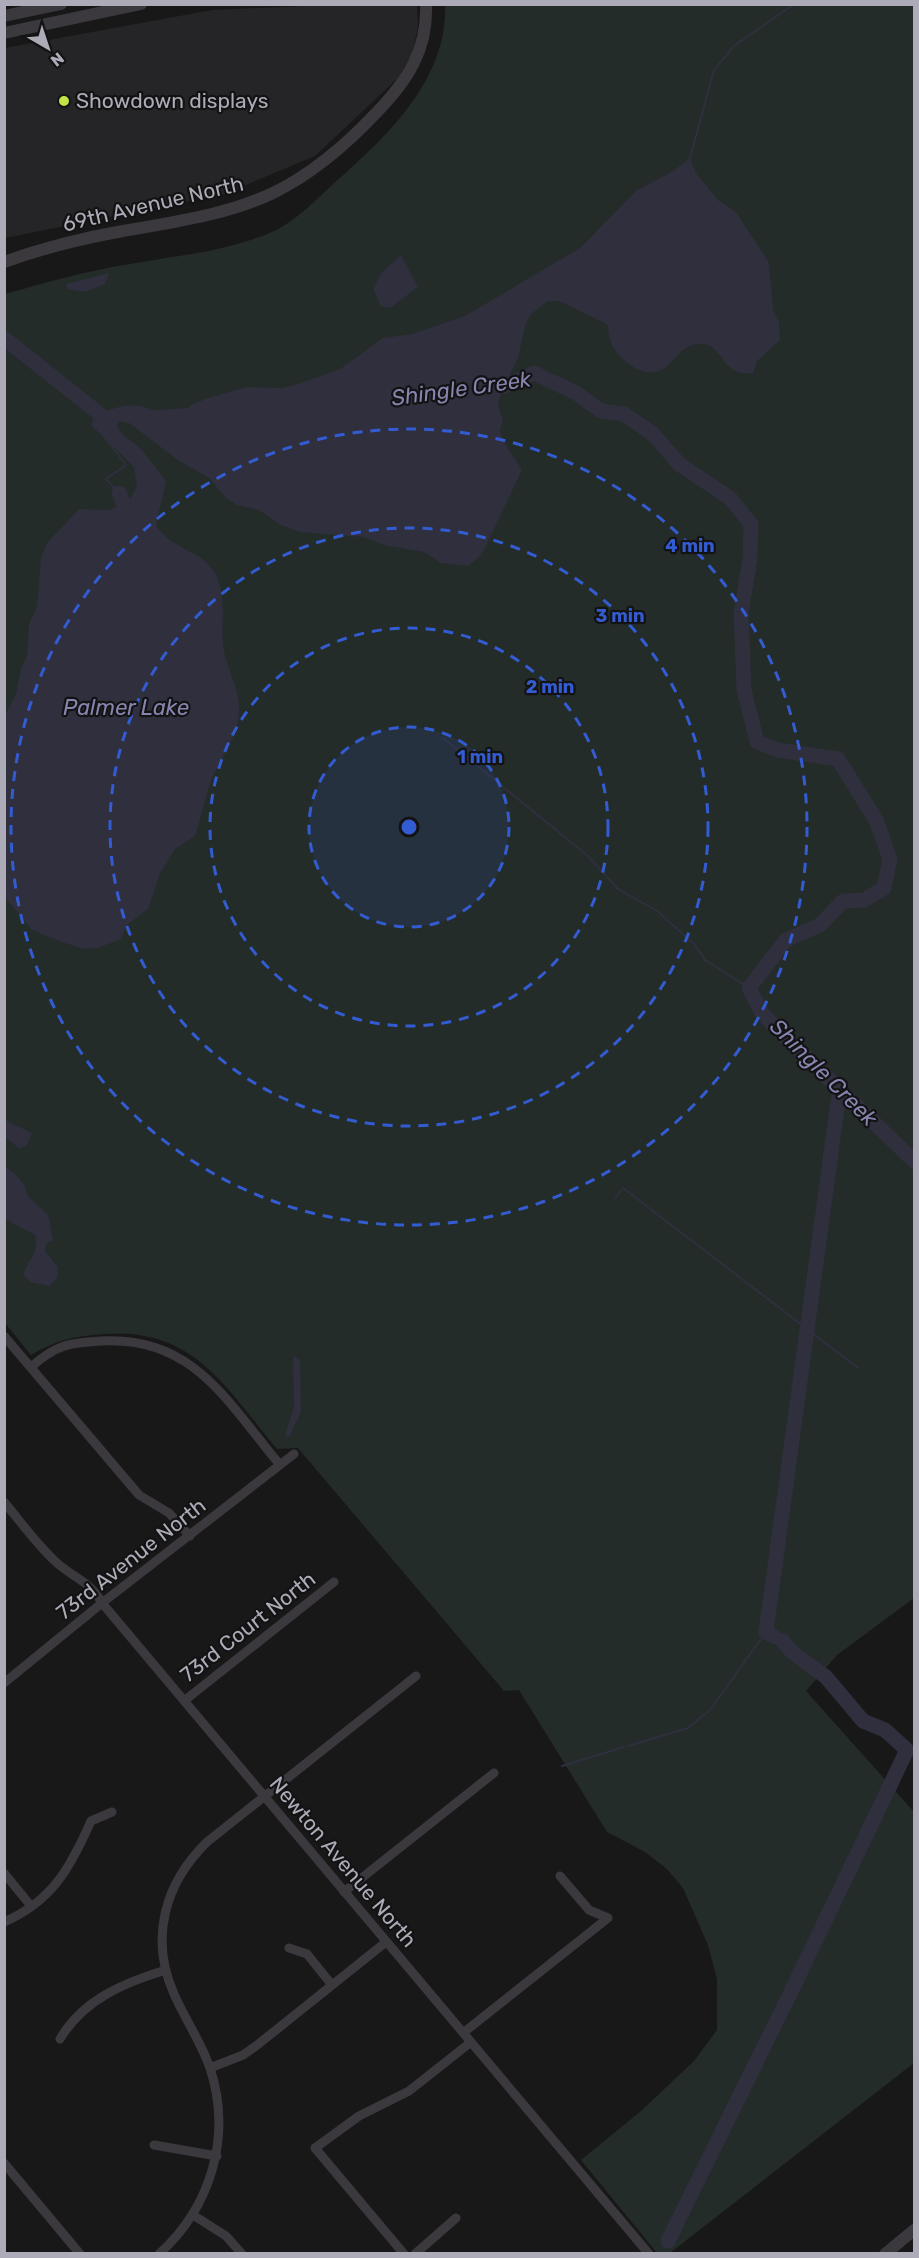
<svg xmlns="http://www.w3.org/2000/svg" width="919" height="2258" font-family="Rubik,sans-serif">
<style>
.built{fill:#252426}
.green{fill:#242c29}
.water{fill:#2f2f3d}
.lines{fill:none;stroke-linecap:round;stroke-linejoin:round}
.stream{stroke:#2f2f3d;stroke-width:2}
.river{stroke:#2f2f3d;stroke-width:15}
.minor{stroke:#3b393e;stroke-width:9}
.tertiary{stroke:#3b393e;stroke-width:12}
.ring{fill:none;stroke:#335cd3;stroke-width:3;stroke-dasharray:10 8}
.poi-dot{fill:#c3e346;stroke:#141314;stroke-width:2}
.labels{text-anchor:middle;stroke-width:4.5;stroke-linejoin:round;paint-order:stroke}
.poi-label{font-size:21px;fill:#aeabb8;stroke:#141314;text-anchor:start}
.street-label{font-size:21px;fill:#aeabb8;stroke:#141314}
.water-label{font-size:22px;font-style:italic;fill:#8585b0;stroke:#141314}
.centre{fill:#335cd3;stroke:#141314;stroke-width:3}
.ring-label{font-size:18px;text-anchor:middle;font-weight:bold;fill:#335cd3;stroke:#141314;stroke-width:4.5;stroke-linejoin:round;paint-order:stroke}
</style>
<rect width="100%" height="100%" fill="#191819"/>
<!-- built -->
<path class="built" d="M327,5h90l1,22 -6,27 -14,24 -83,78 -91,38 -219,44v-190l207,-38z"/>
<!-- green -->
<path class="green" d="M445,5h469v1593l-77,57 -31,36 108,121v251l-244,190h-13l-76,-93 60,-49 53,-50 23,-31v-51l-9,-34 -25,-57 -16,-19 -22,-17 -38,-20 -88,-142 -15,1 -206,-243 -21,1c-51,-61 -83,-122 -173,-115 -28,2 -48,6 -73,21l-26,-32v-1029c39,-11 78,-22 119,-29 49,-9 103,-13 150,-34 20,-9 41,-30 57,-45 53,-47 117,-105 114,-181z"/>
<!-- water -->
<path class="water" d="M690,158l6,15 22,27 18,12 33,51 4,47 6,12 1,18 -23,21 -4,12c-32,5 -29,-30 -53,-29 -19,0 -24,17 -37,25 -18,11 -41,-7 -50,-22 -4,-6 -4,-16 -6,-23l-48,-23h-11l-17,13 -6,12 -7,32 -17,35 -3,11 5,17 -3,10 3,9 19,30 -35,74 -6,11 -13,11 -27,-3 -17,-11 -40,-7 -21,-8 -63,-5 -19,-7 -22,-15 -22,-5 -11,-7 -17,-20 -31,-18 -49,-37 -10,-2 -2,4 4,8 21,17 24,31 -10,44c14,24 46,25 59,48 12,23 6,48 8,72 2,20 14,37 16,58 2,33 -16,48 -27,76 -8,18 -10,38 -17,57l-20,13 -15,25 -12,35 -21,16 -6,14 -23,9 -14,1 -19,-6 -33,-13 -27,-33v-182l11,-21 5,-25 6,-13 2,-32 8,-17 4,-50 7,-15 31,-33 32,1 20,-12 6,-11 -3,-20 -42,-41 1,-7c12,-10 39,-18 54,-11 12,5 15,11 30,11l14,-14 17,-7 39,-11 35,1 19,-5 39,-14 43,-31 29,-4 53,-18 115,-68 57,-58 35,-18z
M401,255l17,32 -28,21 -9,-2 -8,-17 8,-16z
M109,273l-4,11 -20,8 -18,-3 -1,-5z
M5,1120l27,13 -5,12 -7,4 -15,-12z
M5,1167l10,7 10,12 2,9 21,20 5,25 -7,4 -1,7 13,16 -1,11 -7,8 -20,-4 -7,-8c6,-15 16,-20 12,-39l-30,-16z
M293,1356l7,4 1,52 -12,25 -4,-1 9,-29z"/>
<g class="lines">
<!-- stream -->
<path class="stream" d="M690,158l24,-88 20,-24 60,-42
M105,438l21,27 -20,14 13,14
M443,738l145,118 30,33 39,22 37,33 11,16 44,28
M615,1198l8,-10 235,180
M628,1746l60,-18 22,-18 56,-78
M562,1766l62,-19"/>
<!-- river -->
<path class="river" d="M4,338l102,81
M485,388l20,-2 29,-13 42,20 25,18 23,3 29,20 26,30 51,34 21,26 -1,35 -9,54 3,77 13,52 21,8 60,9 38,61 14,39 -6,29 -20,12 -21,1 -23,24 -34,15 -37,48 13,25 15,16 137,132
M148,418l50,-3
M119,493l12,28
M775,1637l-9,-5 74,-545
M783,1641l9,11 34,25 37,44 22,9 22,20 -118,246
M668,2241l119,-241"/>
<!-- minor -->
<path class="minor" d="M4,1336l135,159 30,18 21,23
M31,1367c25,-22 37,-24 70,-26 92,-6 127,62 179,124
M4,1502c17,20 33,43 53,61 17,15 34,19 45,40l547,651
M4,1683l98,-80 192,-149
M184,1701l150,-119
M4,1873l27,33
M344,1892l150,-119
M4,1922c49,-21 67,-56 87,-101l21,-9
M289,1948l18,6 25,31
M463,2033l145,-115 -19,-8 -29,-34
M60,2039c23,-39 63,-56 106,-69
M210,2068l33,-13 13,-9 130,-104
M154,2145l63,11
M4,2163l76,91
M193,2215l33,21 16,18
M159,2254c53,-48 73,-119 51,-186 -9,-26 -25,-49 -36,-74 -25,-56 -9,-111 33,-152l209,-166
M404,2254l-89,-106 44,-32 50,-25 62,-49
M415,2254l41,-36"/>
<!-- tertiary -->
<path class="tertiary" d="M4,16l57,-12
M4,33l137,-29
M4,262c39,-14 79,-24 119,-31 51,-9 103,-16 150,-38 39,-19 74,-49 104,-81 30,-31 51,-62 49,-108
M885,2254l29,-24"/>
</g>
<!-- distance rings -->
<circle cx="409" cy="827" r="100" fill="#335cd3" fill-opacity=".12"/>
<g class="ring">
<circle cx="409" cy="827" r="100"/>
<circle cx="409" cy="827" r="199"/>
<circle cx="409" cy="827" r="299"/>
<circle cx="409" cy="827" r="398"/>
</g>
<!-- markers -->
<circle class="poi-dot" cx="64" cy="101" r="6"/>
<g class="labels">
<!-- poi labels -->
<g class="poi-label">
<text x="76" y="108">Showdown displays</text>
</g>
<!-- street labels -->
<g class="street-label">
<text transform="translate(153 204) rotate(-13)" y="7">69th Avenue North</text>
<text transform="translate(131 1559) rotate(-38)" y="7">73rd Avenue North</text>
<text transform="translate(248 1627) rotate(-38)" y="7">73rd Court North</text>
<text transform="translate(343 1862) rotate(50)" y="7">Newton Avenue North</text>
</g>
<!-- water labels -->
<g class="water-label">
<text transform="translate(461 388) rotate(-8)" y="8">Shingle Creek</text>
<text x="126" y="715">Palmer Lake</text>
<text transform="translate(824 1072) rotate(45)" y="8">Shingle Creek</text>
</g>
</g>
<circle cx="409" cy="827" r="9" class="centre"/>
<g class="ring-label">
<text x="690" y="552">4 min</text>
<text x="620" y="622">3 min</text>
<text x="550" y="693">2 min</text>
<text x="480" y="763">1 min</text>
</g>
<!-- border -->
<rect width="919" height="2258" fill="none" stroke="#aeabb8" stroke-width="12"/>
<!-- north arrow -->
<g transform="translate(48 48) rotate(141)" stroke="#141314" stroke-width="4.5" paint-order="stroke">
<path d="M0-4.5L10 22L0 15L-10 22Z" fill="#aeabb8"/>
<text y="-9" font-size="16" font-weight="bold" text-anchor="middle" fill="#aeabb8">N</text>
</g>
</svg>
